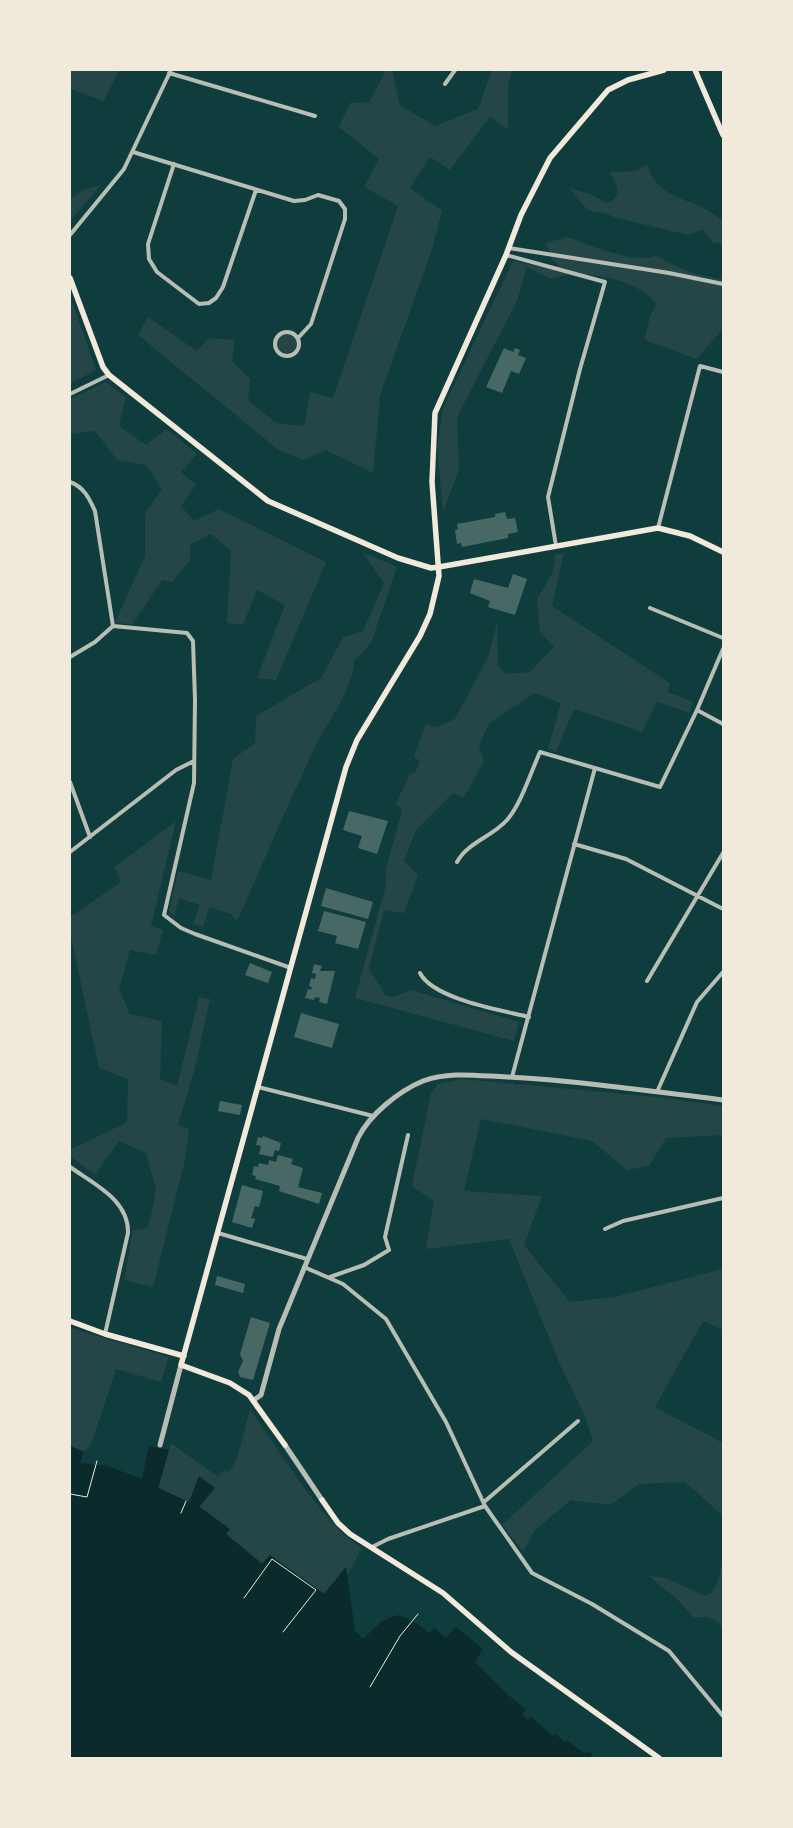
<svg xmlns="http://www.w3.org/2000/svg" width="793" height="1828" font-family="Poppins,sans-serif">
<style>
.green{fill:#244646}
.water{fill:#0a2a2b}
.building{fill:#486865}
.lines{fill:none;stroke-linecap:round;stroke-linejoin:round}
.path{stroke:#f1e9da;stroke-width:1}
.minor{stroke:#b8beb3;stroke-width:4}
.tertiary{stroke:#b8beb3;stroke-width:5}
.secondary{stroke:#f1e9da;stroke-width:5.5}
</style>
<rect width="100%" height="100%" fill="#0f3d3e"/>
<!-- green -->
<path class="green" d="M70,70h49l-15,31 -34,-12z
M386,70h6l8,35 35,21 43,-17 14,-39h20l-4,15v44l-18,-12 -40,53 -20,-13 -20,31 32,23 -10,38 -52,147 -7,77 -47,-23 -22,10 -24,-9 -142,-116 10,-18 49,34 12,-13 26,2 -3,21 18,18 -2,21 28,23 28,3 6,-34 23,6 65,-192 -34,-19 15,-28 -40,-32 11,-24 19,-1z
M647,164c11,39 48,32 73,55l3,-1v26l-10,-1 -10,-14 -15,6 -75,-18c-10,-7 -13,-3 -22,-6 -9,-4 -15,-16 -22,-23l23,7 14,8c18,-5 11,-20 3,-31l28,-1z
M101,185l-31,36v-22l15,-10z
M567,237c21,7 70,29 90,18 17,13 44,22 66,24v49l-26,31 -53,-19 6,-23 6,-13c-18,-26 -77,-36 -105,-25l-24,-12 -10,34 -60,116 2,52 -16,43 -6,-64 6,-40 70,-147 29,6 18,-1 -8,-7 -6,-16z
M70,296l26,74 -26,14z
M277 343a10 10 0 1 1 20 0a10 10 0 1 1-20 0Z
M106,382l20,15 -7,29 27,19 21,-16 30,25 -16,18 15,13 -15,21 13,15 25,-12 107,53 -50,118 -19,-2 28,-73 -28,-15 -14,35 -16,-2 4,-72 -20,-17 -21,11v15l-18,22 -10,-2 -30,45 -17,-3 30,-66v-43l17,-24 -16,-24 -29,-5 -22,-29 -25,3v-35z
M362,552l35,15 -26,76 -17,18c-2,31 -25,58 -39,86 -27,57 -52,116 -78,174l-6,-7 -21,-7 -7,20 -10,-3 7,-19 -21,-7 -5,18 -5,-5 9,-40 33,9 22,-121 22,-16 1,-27 65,-38 22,-41 20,-6 21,-48z
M564,553l-12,53 118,77 -2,9 25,10 -4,11 -32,-11 -15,30 -68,-23 -18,43 -8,-4 13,-45 -26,-10 -46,30 -10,23 5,15 -20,36 -11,-4 -37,37 -12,31 14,14 -14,38 -20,-3 -15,58 16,27 9,2 17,-7 108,32 -5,19 -159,-43 31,-113v-16l16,-59 -6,-7 14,-29 5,-1 5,-11 -6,-6 12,-32 9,3 20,-8 33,-62 9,-34 1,43 8,8 24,-2 24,-25 -14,-15 -3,-33 15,-25 4,-20z
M176,821l-25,105 12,4 -7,25 -26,-5 -11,39 11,25 32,7 -2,58 17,7 22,-89 11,2 -14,65 -18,61 11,4 -4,31 -32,127 -29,-7 9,-50 15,-2 8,-38 -10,-37 -27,-12 -24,34 -25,-19v-6l57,-28 1,-43 -29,-11 -29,-136v-15l51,-35 -6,-15z
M462,1079l195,18 66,9v29l-57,3 -17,28 -22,4 -35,-29 -111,-22 -17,72 78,5 -18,49 46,57 44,-5 109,-28v61l-20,-9 -48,86 68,36v73l-38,-34 -46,2 -29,21 -39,-5 -36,30 -12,21 -21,-26 91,-84 -8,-25 -24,-49 -52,-128 -83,10 8,-48 -22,-15 19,-93 7,-9z
M70,1328l99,29 -8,25 -45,-13 -25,75 -7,8 -14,-6z
M250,1409c27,38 74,117 112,139l-15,28 -1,-8 -22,26 -55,-38 -6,8 -37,-30 4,-5 -31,-23v-29l-10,25 -31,-14 13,-45 47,34 6,-7 5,2 8,-13z
M723,1556v72c-7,-10 -18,-13 -29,-10l-18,-20 -27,-22 16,2 41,18c14,-7 14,-26 17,-40z"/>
<!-- water -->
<path class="water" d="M70,1446l14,6 -4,11 28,3 34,13 7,-33 20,4 -11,38 31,14 10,-26 16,12 -16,19 31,22 -4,5 36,30 8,-9 54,39 22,-27 9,64 8,8 19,-18 16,-6 14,5 17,13 5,-5 12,10 10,-11 27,22 -8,13 33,33 18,14 -4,6 6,5 3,-3 22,19 2,-2 10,8 2,-2 17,13 7,-1 1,6h-522z"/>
<!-- building -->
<path class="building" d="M504,348l9,4 2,-4 5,2 -2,5 8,3 -7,16 -8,-3 -9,22 -16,-6z
M505,512l2,7 8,-1 3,14 -10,2v4l-46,9 -1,-4 -4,1 -2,-14 3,-1 -1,-5 38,-7v-3z
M513,574l14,5 -12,36 -27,-8 2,-6 -20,-8 4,-14 34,9z
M349,811l39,10 -11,33 -19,-6 4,-12 -19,-6z
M326,888l47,14 -5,17 -47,-13z
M324,911l42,11 -8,27 -23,-6 2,-7 -19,-5z
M250,963l22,9 -4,11 -23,-8z
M314,964l8,2 -2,5h15l-8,33 -8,-2 1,-4 -5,-1 -1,3 -9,-2 3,-9 3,1 1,-3 -3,-1 2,-8 4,1 1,-5 -4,-1z
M301,1013l38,11 -7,24 -38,-11z
M220,1101l22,4 -2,10 -22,-4z
M263,1136l18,7 -2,8 -4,-1 -2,7 -14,-3 2,-8 -5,-1 2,-8 4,1z
M278,1155l15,4 -2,5 12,4 -5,19 24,6 -3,11 -40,-13 1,-5 -25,-7 1,-3 -4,-1 2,-9 4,1 1,-4 9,2 1,-5 7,2z
M242,1185l21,6 -4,16 -4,-1 -4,12 4,1 -3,9 -20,-6z
M217,1276l28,8 -2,9 -28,-8z
M251,1317l19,6 -17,57 -13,-3 -2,-5 5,-11 -3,-7z"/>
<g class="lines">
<!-- path -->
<path class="path" d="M70,1494l17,3 10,-36
M181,1513l5,-12
M244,1598l28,-39 44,31 -33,42
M370,1687l30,-51 18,-22"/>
<!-- minor -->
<path class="minor" d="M169,73l146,43
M445,84l10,-14
M133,152l161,49 11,-1 13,-5 21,6 6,8v10l-34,105 -13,14
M174,164l-26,80 1,15 8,13 42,32 10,-1 7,-5 7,-11 33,-97
M70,235l54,-66 47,-99
M509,248l160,25 54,11
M506,255l99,27 -25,87 -32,128 8,49
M275 344a12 12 0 1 1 24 0a12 12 0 1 1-24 0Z
M70,394l39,-19
M70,482c14,5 19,16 25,29l18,115
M658,528l42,-162 23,6
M650,608l73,30
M70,657l25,-15 18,-16 74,7 6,8 2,59 -1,83 -30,132 17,13 14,6 96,34
M697,710l26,14
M70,782l20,55
M574,844l52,15 97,50
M70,852l106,-82 18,-9
M457,862c11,-20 35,-25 50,-42 14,-16 24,-48 33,-68l120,35 37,-77 26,-61
M420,973c13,26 81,37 109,44
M647,981l76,-128
M512,1077l83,-309
M258,1087l115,29
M657,1092l40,-90 26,-30
M70,1167c24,17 59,33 58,66l-23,101
M605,1229l18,-8 100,-23
M218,1233l89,26
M304,1267l39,17 43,35 60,103 39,84 47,67 60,31 77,47 54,65
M330,1277l34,-12 25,-15 -4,-13 23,-102
M484,1502l94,-81
M372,1547l16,-8 97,-33"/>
<!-- tertiary -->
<path class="tertiary" d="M254,1400l7,-5 18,-66 79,-191c12,-24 41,-47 65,-57 26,-10 57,-5 84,-4 72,4 144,14 216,23
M160,1445l21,-80
M285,1445l37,55"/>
<!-- secondary -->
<path class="secondary" d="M695,70l28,65
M70,278l33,89 6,8 159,126 130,57 33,10 8,-1 219,-39 32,8 33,16
M70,1321l35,13 79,22
M285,1445l-36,-50 -19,-12 -49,-18 165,-598 11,-27 63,-104 10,-22 9,-38 -7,-94 3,-69 71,-158 15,-40 29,-57 58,-68 20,-10 36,-10
M322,1500l16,23 12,11 93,59 68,59 148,106"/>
</g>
<!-- border -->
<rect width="793" height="1828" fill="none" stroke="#f1e9da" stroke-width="142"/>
</svg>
